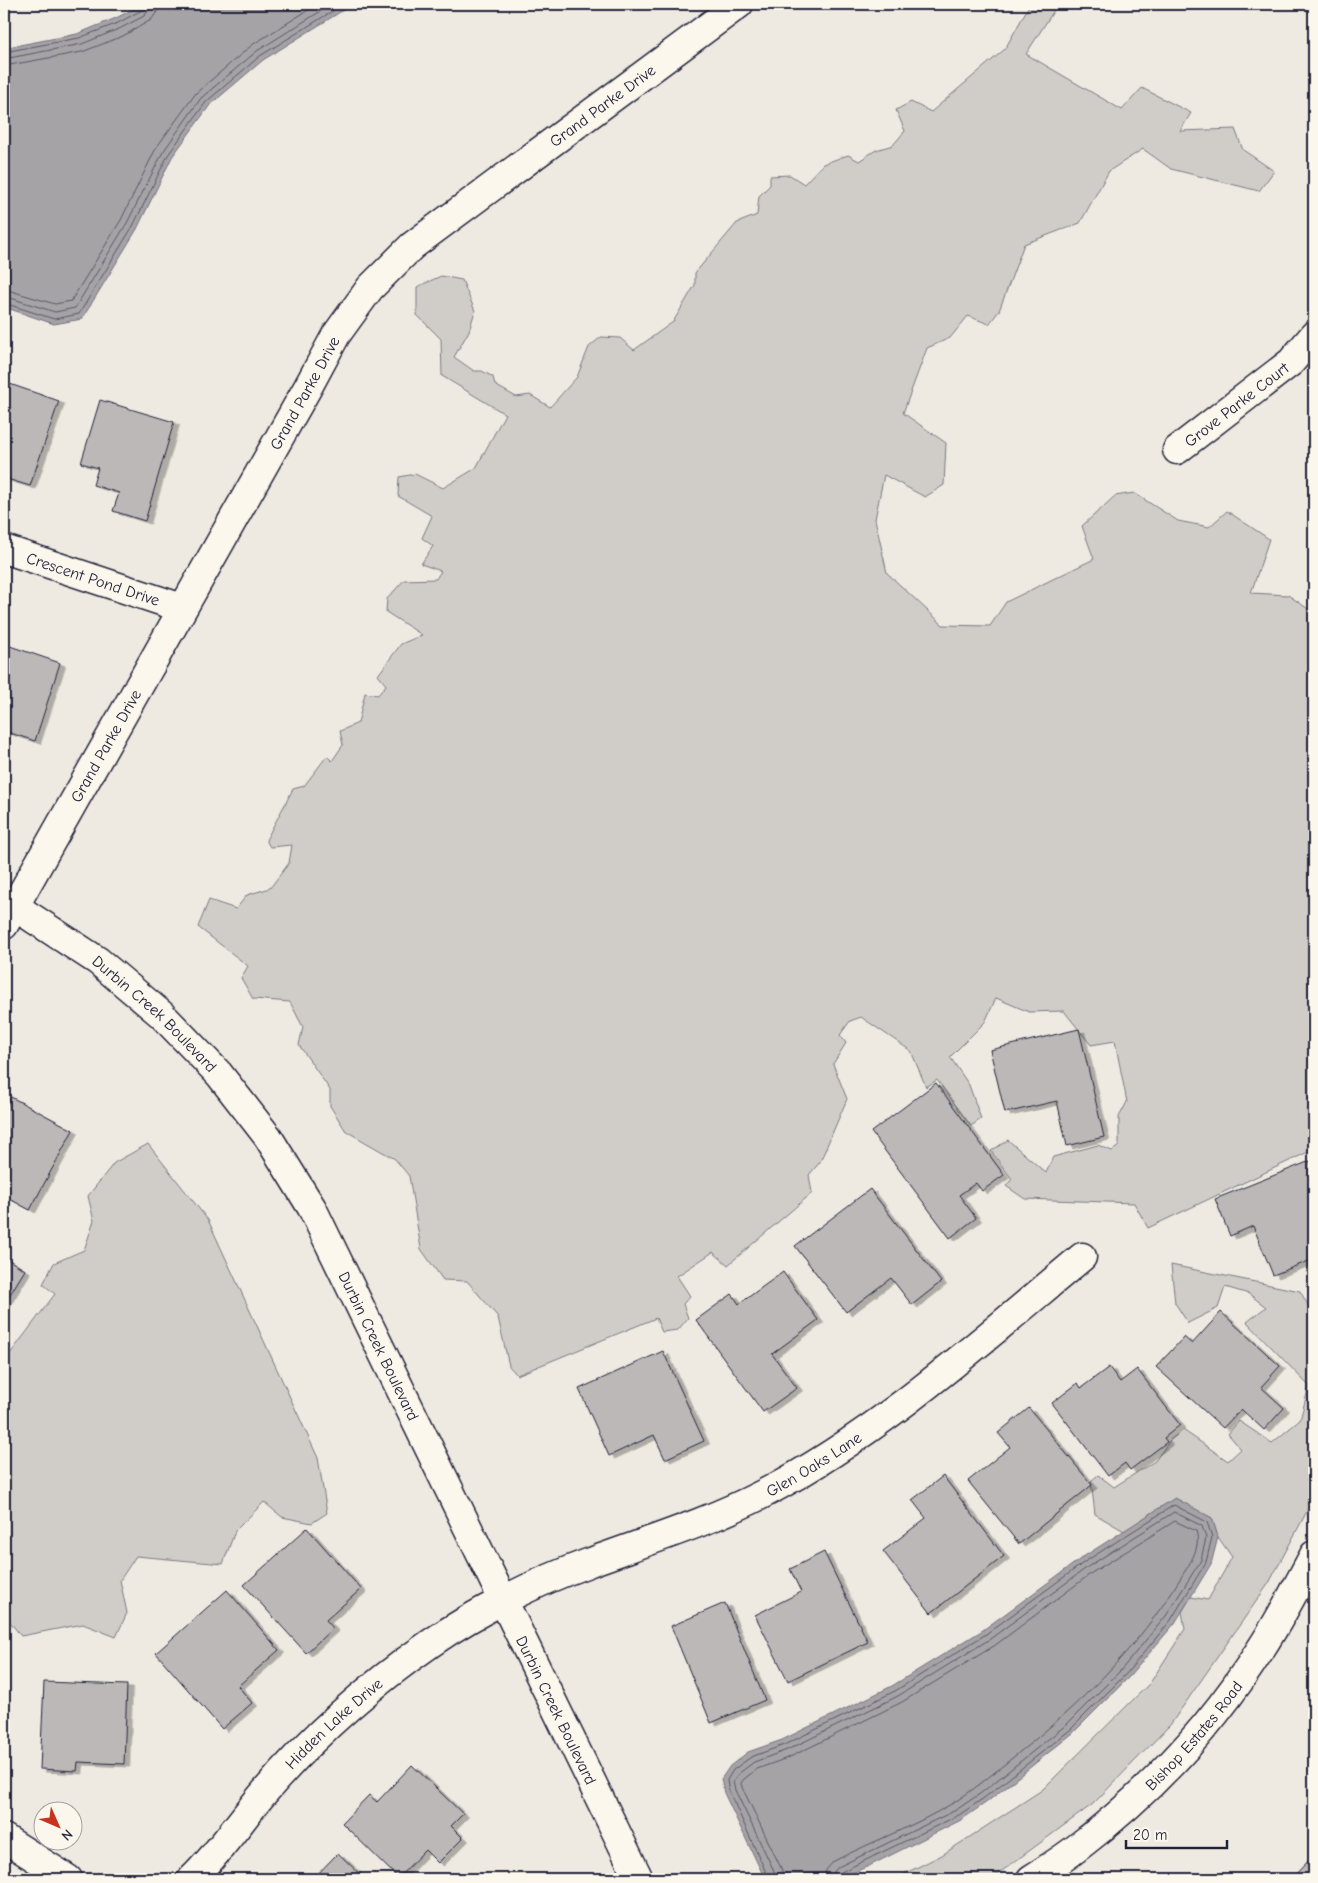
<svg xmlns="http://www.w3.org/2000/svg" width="1318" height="1883" font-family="'Comic Neue',sans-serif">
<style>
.green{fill:#d0cdc9;stroke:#797882}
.water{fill:#a6a3a7;stroke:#716f7c}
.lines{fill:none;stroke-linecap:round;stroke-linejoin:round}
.shore{stroke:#575666;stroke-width:1}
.building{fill:#bcb8b8;stroke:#22223b;filter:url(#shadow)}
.minor-casing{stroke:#22223b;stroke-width:31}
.tertiary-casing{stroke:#22223b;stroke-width:31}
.minor{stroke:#fbf7ec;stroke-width:28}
.tertiary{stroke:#fbf7ec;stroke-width:28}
.labels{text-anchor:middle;stroke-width:4;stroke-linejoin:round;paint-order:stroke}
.street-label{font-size:16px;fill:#22223b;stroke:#fbf7ec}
</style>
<defs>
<filter id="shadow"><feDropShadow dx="5.5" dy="3" stdDeviation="0" flood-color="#0004"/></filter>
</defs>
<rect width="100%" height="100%" fill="#eeeae2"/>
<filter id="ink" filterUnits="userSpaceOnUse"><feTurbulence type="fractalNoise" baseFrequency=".02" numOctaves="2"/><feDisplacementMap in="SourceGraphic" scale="10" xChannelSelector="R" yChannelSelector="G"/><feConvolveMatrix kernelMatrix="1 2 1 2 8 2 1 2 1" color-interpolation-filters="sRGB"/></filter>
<g filter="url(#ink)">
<!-- green -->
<path class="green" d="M1030,4h28l-32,50 96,56 20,-22 49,25 -11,18 55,-2 8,21 31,21 -15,20 -88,-22 -28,-20 -34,22 -29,52 -56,21 -25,67 -10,13 -21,-8 -18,22 -23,10 -24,65 43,30 -2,42 -19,12 -41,-22 -9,44 12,54 56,52 47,1 16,-24 88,-43 -12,-33 33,-30 19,-3 44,28 31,6 18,-16 42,28 -18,54 37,2 26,18v538l-8,2 -158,75 -14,-25 -109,-4 -19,-13 6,-7 -21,-28 17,-11 38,33 7,-16 45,-12 14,6 7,-5v-29l8,-15 -12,-61 -24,4 -27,-34 -35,1 -33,-14 -11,24 -35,35 19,28 12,34 -10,7 -34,-46 -11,7 -15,-36 -50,-34 -11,4 -10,14 6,8 -13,21 14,35 -27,63 -11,13 3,18 -84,72 -15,-13 -36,24 13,20 -7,8 5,14 -10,12 -16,2 -6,-14 -139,57 -8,-9 -11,-49 -31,-36 -24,-1 -22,-31 -12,-73 -14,-17 -49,-28 -16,-25v-16l-31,-45 4,-18 -13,-25 -37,-3 -12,-21 7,-12 -50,-39 11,-27 27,9 11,-14 23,-7 19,-25 3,-18 -22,2 -4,-7 27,-51 11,-3 23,-30 5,5 11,-16 -3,-14 18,-8 7,-30 13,2 8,-10 -8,-10 23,-31 21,-9 -36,-23 1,-13 17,-19 32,-1 5,-8 -20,-7 12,-18 -11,-8 10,-22 -34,-20 1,-19 16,-3 28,14 33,-20 29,-54 -63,-38 -1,-37 -24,-24v-28l24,-11 21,4 13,31 -6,20 -15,26 20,14h8l11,6 2,8 21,12 14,-2 20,12 27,-30 12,-30 12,-10 19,1 14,12 39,-28 22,-37v-12l42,-50 20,-8 2,-19 11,-11v-9l20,-1 14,9 19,-20 25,-9 11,6 17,-11 17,-5 12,-14 -9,-21 15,-8 20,10 74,-63z
M148,1144l60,76 110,238 9,55 -15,10 -30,-6 -18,-15 -29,29 -12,33 -87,-8 -16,24 7,33 -11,24 -33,-13 -62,12 -17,-22v-198l6,-7 -6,-13v-34l51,-68 -12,-10 11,-21 30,-13 10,-29 -6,-25 26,-33z
M1171,1265l129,26 14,25v182l-45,85 -99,142 -77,79 -102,75h-97l48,-24 100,-65 108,-107 35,-54 -3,-17 9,-15 17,3 24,-43 -14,-20 -6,-19 -37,-20 -51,33 -29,-17 -4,-33 7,-6 16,12 41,-26 15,-21 13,-10 45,31 13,-12 -13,-15 11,-13 33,22 28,-23 9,-34 -62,-64 19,-15 -17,-13 -24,-7 -7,21 -30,15 -13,-20z"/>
<!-- water -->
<path class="water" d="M143,4h210l-90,56 -53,45 -38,52 -35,72 -55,90 -28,5 -50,-17v-259l73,-14 39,-16z
M1175,1498l37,20 6,19 -7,27 -36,59 -46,54 -56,56 -86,69 -26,18 -92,46 -31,13h-73l-41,-86 -3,-14 9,-13 18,-14 34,-12 110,-54 91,-56 100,-73z"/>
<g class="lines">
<!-- shore -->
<path class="shore" d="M4,52l75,-14 39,-15 24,-13 2,-6
M4,59l78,-15 39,-16 23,-12 5,-6 1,-6
M4,66l78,-14 41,-16 28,-16 6,-8 1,-8
M4,289l51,15 16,-3 50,-81 35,-72 40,-55 56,-48 66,-41
M4,296l51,16 20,-4 52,-85 36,-71 38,-54 56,-47 75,-47
M4,303l50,16 25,-5 54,-88 35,-71 38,-53 54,-46 84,-52
M769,1879l-40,-88 -2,-11 6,-10 18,-13 33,-12 111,-54 91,-57 100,-73 88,-56 33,17 5,15 -6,25 -35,58 -45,54 -56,56 -86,68 -25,17 -118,57 -3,7
M776,1879l-1,-6 -40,-83 -2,-8 5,-8 16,-12 33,-12 111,-54 92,-57 99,-73 85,-54 28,14 4,12 -5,22 -35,56 -45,54 -55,55 -85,68 -25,17 -118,57 -5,6 -1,6
M783,1879l-1,-9 -40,-83 -1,-4 3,-4 13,-10 33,-12 112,-55 92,-56 99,-74 82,-51 21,10c6,17 -8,35 -16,48 -42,69 -101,126 -164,176 -21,17 -41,34 -63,48 -38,23 -80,38 -119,58l-8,9 -2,9"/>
</g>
<!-- building -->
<path class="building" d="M4,382l55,19 -29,85 -26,-8z
M100,400l74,22 -29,99 -32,-10 6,-18 -26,-8 5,-17 -17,-5z
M4,644l56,19 -25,78 -31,-10z
M1079,1029l25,108 -37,9 -10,-45 -52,12 -15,-63z
M936,1083l68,92 -22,16 -6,-8 -17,12 17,23 -26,20 -79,-106z
M11,1097l62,33 -43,80 -26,-14v-85z
M1310,1161l4,11v87l-41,16 -20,-49 -23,10 -15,-37z
M870,1189l71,93 -29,23 -21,-27 -45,34 -51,-66z
M4,1257l21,13 -21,34z
M783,1272l35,48 -46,34 25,34 -34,24 -67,-92 36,-26 7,10z
M1221,1312l59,54 -19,21 23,21 -20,22 -23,-21 -18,19 -67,-61 28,-30 8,7z
M663,1351l41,90 -39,18 -11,-24 -45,21 -30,-67z
M1109,1367l11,15 17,-13 43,56 -16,13 3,4 -37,28 -5,-7 -17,13 -56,-73 26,-20 3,5z
M1029,1408l63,77 -73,59 -51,-63 42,-34 -12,-14z
M943,1476l61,80 -73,57 -48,-62 43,-33 -14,-18z
M307,1528l54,61 -35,31 7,8 -27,25 -62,-68z
M824,1552l44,90 -80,39 -33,-66 46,-23 -11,-23z
M227,1590l52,60 -41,36 14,17 -30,26 -66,-76z
M725,1603l40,97 -54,23 -40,-97z
M44,1682l83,3 -3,79 -46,-2 -1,9 -37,-2z
M412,1765l51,49 -12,12 12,12 -25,25 -13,-13 -27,28 -56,-55 27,-28 8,7z
M338,1853l27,26h-52z
M1314,1855v24h-23z"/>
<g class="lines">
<!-- minor casing -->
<g class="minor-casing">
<g id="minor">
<path id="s1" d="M1177,450l114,-88 23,-27"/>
<path id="s2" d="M4,549l178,59"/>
<path id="s3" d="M4,925l304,-538 28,-52 34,-47 42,-42 327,-242"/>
<path d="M4,1838l64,41"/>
<path id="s4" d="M192,1879c27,-26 47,-57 71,-85 49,-58 106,-108 168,-151 46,-32 105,-61 157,-80 59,-22 119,-40 175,-69 118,-62 217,-152 319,-237"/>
</g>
</g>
<!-- tertiary casing -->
<g class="tertiary-casing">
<g id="tertiary">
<path id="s5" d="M4,901l10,5 84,55 64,54 57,59 49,63 44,71 327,671"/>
<path id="s6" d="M1031,1879c16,-10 32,-20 47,-32 72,-55 136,-123 184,-200 19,-29 35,-61 52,-92"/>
</g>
</g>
<!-- minor -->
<use href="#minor" class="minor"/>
<!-- tertiary -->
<use href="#tertiary" class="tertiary"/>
</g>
</g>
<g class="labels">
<!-- street labels -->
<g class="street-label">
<text dy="6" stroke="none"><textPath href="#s3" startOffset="1031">Grand Parke Drive</textPath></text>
<text dy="6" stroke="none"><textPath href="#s3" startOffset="611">Grand Parke Drive</textPath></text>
<text dy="6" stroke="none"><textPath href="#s1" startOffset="75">Grove Parke Court</textPath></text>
<text dy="6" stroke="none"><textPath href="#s2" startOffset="94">Crescent Pond Drive</textPath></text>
<text dy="6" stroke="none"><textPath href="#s3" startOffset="206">Grand Parke Drive</textPath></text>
<text dy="6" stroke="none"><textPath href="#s5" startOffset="189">Durbin Creek Boulevard</textPath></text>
<text dy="6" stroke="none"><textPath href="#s5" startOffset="594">Durbin Creek Boulevard</textPath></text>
<text dy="6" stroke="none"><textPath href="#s4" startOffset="761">Glen Oaks Lane</textPath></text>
<text dy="6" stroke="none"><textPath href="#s5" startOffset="999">Durbin Creek Boulevard</textPath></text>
<text dy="6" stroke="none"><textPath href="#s4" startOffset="211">Hidden Lake Drive</textPath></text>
<text dy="6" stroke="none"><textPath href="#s6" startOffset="218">Bishop Estates Road</textPath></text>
</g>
</g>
<!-- margin -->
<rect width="1318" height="1883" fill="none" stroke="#fbf7ec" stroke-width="20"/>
<rect x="10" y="10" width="1298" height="1863" fill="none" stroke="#22223b" stroke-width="2" filter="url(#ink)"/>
<!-- north arrow -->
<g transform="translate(58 1826) rotate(135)"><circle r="24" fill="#fbf7ec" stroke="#a4a2a5"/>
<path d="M0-4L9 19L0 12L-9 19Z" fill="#c8321e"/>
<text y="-8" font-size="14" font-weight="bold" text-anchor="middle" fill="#22223b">N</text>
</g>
<!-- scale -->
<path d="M1126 1840v8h101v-8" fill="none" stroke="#22223b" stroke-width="2.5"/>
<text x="1133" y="1840" font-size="15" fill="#22223b" stroke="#fbf7ec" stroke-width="4" paint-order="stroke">20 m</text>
</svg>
